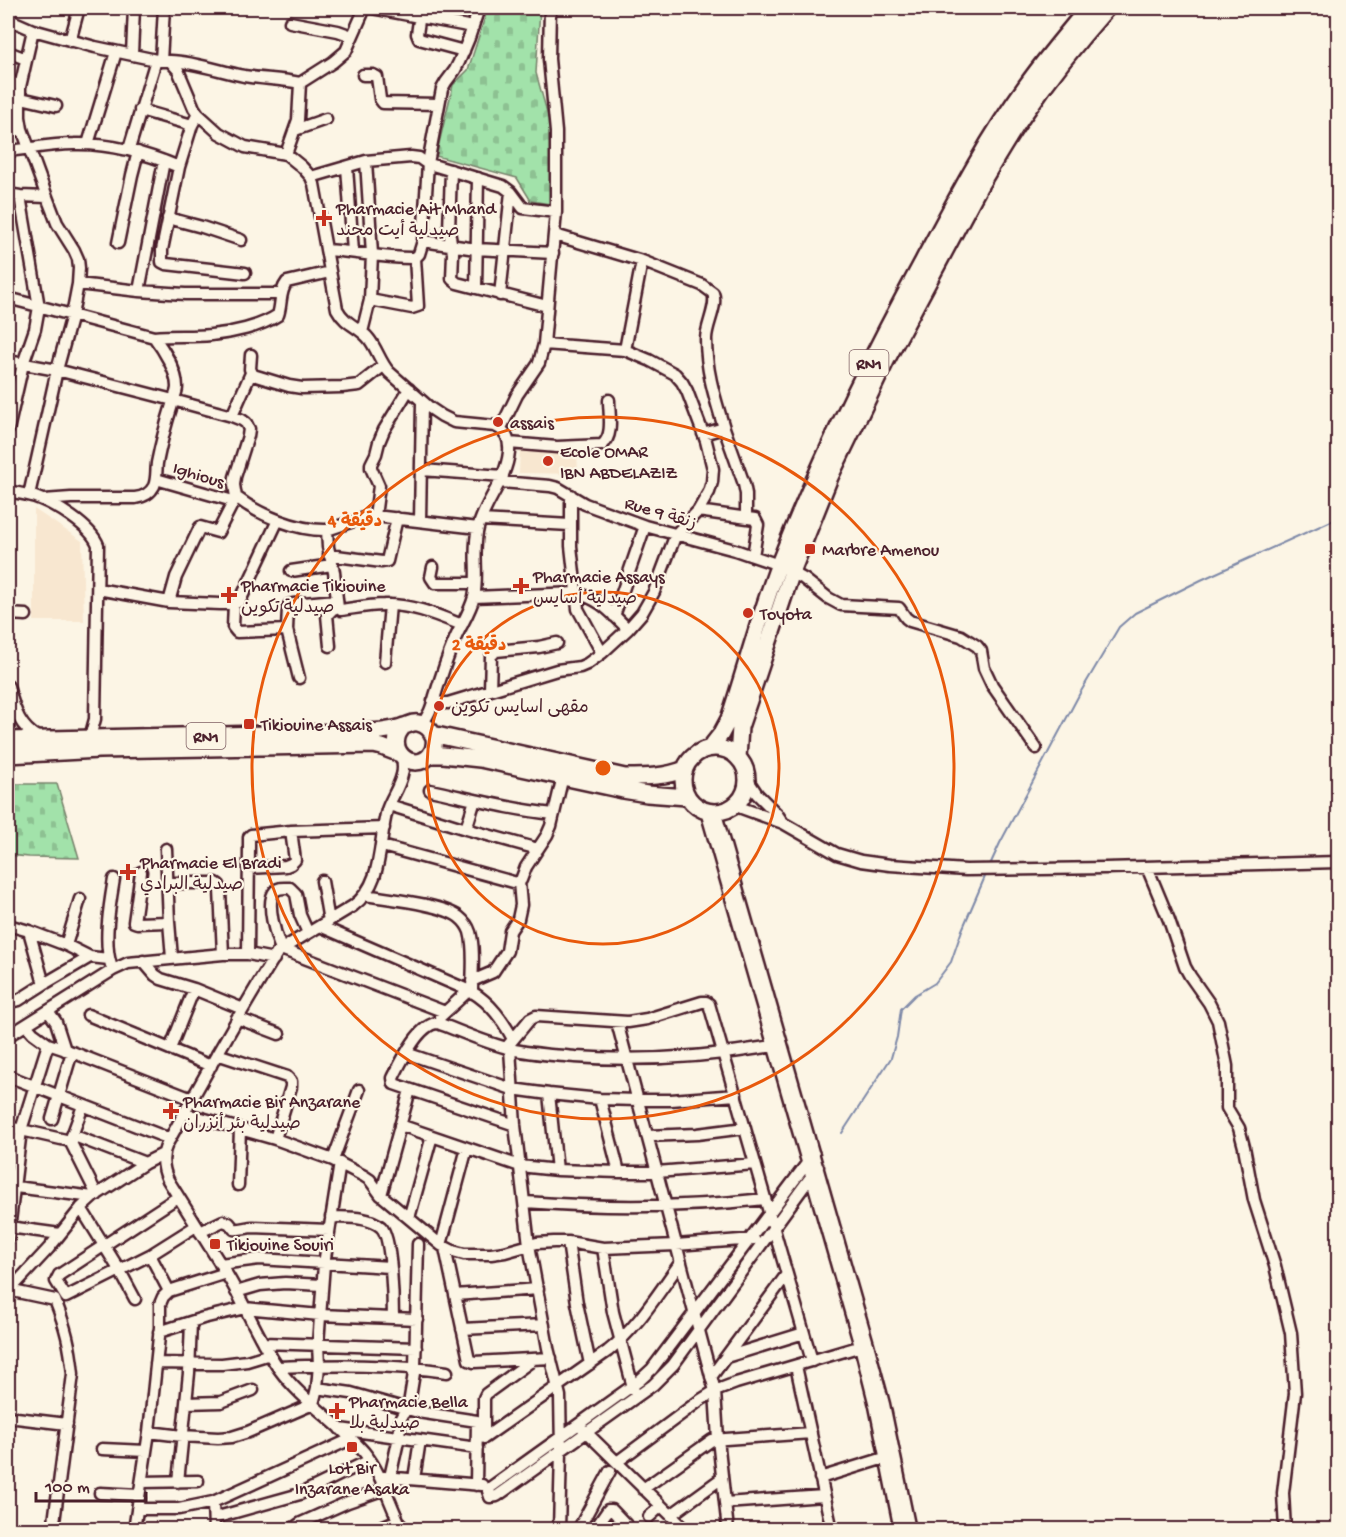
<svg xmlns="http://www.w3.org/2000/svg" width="1346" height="1537" font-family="'Gochi Hand','Playpen Sans Arabic',sans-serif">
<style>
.built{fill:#f8e7d0}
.cemetery{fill:url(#cemetery-stones);stroke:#76806a;stroke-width:1.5}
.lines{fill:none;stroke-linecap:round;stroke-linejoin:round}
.stream{stroke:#7e89a8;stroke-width:2}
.minor-casing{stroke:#4a1f2b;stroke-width:15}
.highway-casing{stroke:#4a1f2b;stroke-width:20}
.minor{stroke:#fcf5e5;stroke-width:10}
.highway{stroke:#fcf5e5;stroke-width:15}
.ring{fill:none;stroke:#e8590c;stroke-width:3}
.poi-dot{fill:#c8321e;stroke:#fcf5e5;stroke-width:2}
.labels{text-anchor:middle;stroke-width:4.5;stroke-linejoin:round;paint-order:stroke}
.shield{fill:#fcf5e5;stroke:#7f5f63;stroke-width:1.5}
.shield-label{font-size:16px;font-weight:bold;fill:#4a1f2b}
.poi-label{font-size:18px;fill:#4a1f2b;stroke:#fcf5e5;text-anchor:start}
.street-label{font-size:18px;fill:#4a1f2b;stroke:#fcf5e5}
.centre{fill:#e8590c;stroke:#fcf5e5;stroke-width:3}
.ring-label{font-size:18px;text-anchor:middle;font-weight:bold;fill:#e8590c;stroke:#fcf5e5;stroke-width:4.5;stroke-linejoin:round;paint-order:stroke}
</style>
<defs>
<pattern id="cemetery-stones" width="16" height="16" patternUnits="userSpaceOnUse" patternTransform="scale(1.5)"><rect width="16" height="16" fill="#a2e2aa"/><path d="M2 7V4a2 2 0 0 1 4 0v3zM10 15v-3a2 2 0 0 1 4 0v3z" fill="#8dc192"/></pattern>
</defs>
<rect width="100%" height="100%" fill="#fcf5e5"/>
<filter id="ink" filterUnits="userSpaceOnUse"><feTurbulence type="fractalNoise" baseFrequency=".0167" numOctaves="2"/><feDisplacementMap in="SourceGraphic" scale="12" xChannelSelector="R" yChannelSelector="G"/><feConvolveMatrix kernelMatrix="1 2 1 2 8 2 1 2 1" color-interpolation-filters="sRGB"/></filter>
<g filter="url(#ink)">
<!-- built -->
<path class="built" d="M520,449h57l1,25 -59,-1z
M34,509l48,32 2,80h-50z"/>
<!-- cemetery -->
<path class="cemetery" d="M488,8h52l-4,65 14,50v81l-19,-3 -14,-23 -81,-22 17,-71 15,-15z
M8,784h49l22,74 -50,-1 -21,-2z"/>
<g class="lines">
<!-- stream -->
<path class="stream" d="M989,867l11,-24 80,-150 39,-66 16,-14 66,-33 137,-62
M842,1133l49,-75 6,-21 4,-28 14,-14 20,-12 16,-21 11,-32 25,-58"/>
<!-- minor casing -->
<g class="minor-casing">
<path id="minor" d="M371,8l102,19
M421,8l-4,26 2,5 45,12
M8,19l25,11 62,17 66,14h9l8,9 16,38 4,6 10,9 11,10 26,14 41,7 16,13 9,10 3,7 23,125c9,17 22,17 32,30 8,10 11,23 20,33l41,36 12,8 12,6 41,4c11,4 15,14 14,26 -3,29 -24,49 -31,76 -6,23 1,47 -4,69 -4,15 -13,28 -19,42 -8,19 -14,37 -20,57 -3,10 -6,21 -14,28
M290,22l48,9 14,5
M70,41l9,-33
M8,52l18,7
M132,54l2,-46
M161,61l3,-53
M170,61c25,1 49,10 74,15 19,3 38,3 56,7
M363,75h10l4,2 3,22 3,4 56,1
M8,80l12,7
M21,98l35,8
M8,110l12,7
M140,110l52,15
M198,114l-6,11 -13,42 -17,83v12l4,2 79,9
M295,130l31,-11
M8,132l14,-3
M88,144l28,-92
M129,149l27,-89
M8,151c21,-2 43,-7 66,-7 36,-1 72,9 105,23
M286,154l12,-34 2,-37 33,-21 13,-11 19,-43
M347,167l6,85
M451,170l-2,61 4,22 -1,26 5,4 90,23
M311,177l55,-16 45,-4 8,1 7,5 77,23 8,6 12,16 33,4
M8,194l12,2 27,1
M168,218l34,9 39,13
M555,235l87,26 60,24 11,8c5,13 -7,32 -7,46 0,32 9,59 18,89l-21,6
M423,241l53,8 77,4
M118,243l14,-68 6,-23
M326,250c30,1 59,9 89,8l4,-4 4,-13 5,-78 14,-74 4,-7 9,-12 4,-8 10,-24 10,-30
M78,284l61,7 46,3h96
M476,288l2,-110
M139,291l25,-130
M500,295l11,-103
M8,298l146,39c9,12 23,34 23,50 0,6 -4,12 -5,18 -6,19 -11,38 -15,58 -1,8 0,16 -3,23 -4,8 -11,11 -19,12h-64l-27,2
M370,300l42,8 6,-2 -3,-48
M362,332l8,-32 2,-46 -6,-93
M154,337c19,-2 38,0 57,-2 21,-2 49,-8 67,-20 4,-11 1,-23 9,-33l43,-10
M625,350l17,-89
M251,355l-1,14 3,6 36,11 13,2 40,-1 17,-2 24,-19
M8,361l49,9 116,30 59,16 10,4 4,3 3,6 -1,7 -13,41 -1,8 2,12c23,18 62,34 91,33l39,-13 9,-1 103,12
M232,416l19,-43
M501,428l16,-33 22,-32 5,-19 12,-132v-80l-7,-73 1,-51
M724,428l20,56 2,10v23
M8,430l15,-66 12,-35 4,-22 -19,-111
M509,443l48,4 45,-2c12,-9 7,-31 7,-45
M422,470l81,6
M156,479l77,22
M500,482l50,4 8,2 27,16 60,22 90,24 44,15 25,14 24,19 13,7 58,3 7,10 4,3 51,15 16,10 4,5 3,17 8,17 44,63
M8,491c9,2 18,3 27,6 20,7 56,29 63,48l-3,174 -3,11 -4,9
M29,495l28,-125 15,-55 6,-31 1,-16 -1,-9 -4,-9 -17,-27 -10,-26 -25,-68 -2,-12v-30l13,-57
M571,495v51l7,63 24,44
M698,511l57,8 3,6 -5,31
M375,516l4,-30 -8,-18v-4l5,-10 3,-12 5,-12 25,-41
M481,520l89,5
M420,521l2,-119
M327,530l1,17 6,25 4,36 3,2c15,-2 29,-5 43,-5 28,-1 53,10 78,20
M329,555l53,7 5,-1 10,-43
M433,567l-2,10 4,6h40
M291,571l41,-6
M98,589l71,13 51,2h14l6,-3 38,-81
M474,597l102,-4c26,7 34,19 52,36
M169,602l7,-25 24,-50 18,5 18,-35
M234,604l-1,23 4,5 50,-2
M8,614l18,1
M614,616l31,-90
M330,646l-3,-31 10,-10
M385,662l5,-57
M299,678l-12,-48 1,-23 1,-2 4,-1 43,-4
M8,686c6,21 10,41 31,52
M490,690l1,-34 5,-5 43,-4 18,-4
M433,701l9,2h6l109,-33 23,-3 7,-3 15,-11 26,-24 14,-16 12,-21 22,-58 22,-23 11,-19 3,-10 1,-13 -7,-28 -19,-50 -5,-9 -7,-8 -26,-14 -24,-10 -81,-6
M402,756c1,7 2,13 0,19 -3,13 -11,23 -15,35 -9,33 -3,73 -34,96l-68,41 -8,6c-39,62 -74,126 -110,191 -6,12 -5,23 1,36 19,31 39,62 58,93 19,31 32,66 53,96 23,32 59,53 85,83 19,23 25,52 39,78
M747,779l10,15 20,20 6,9
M430,790c42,9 82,20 124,24
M389,805l77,24 72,20
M736,806l47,17 54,31 24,7 29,4 76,5 139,-2 233,-6
M706,811l154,535 15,60 25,124
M716,814l152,530 16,60 26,126
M466,829l9,-29
M382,846l135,37 4,-3 5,-13 21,-32 4,-9 12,-50
M166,849l3,73 3,36
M1147,867l22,53 16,47 5,9 19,27 9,18 9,45v42l12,20 5,19 10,53 21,66 16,67 4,60 -12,100 2,37
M249,868l37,-2 5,-2 4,-4 -4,-29
M141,872l-7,50 3,1 32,-1
M322,881l7,40
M168,883h48l3,2 1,5 3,64
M365,895c23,4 77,9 94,22 5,4 9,9 11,15 5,17 2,42 2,60
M8,925l21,6 37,14 24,12 19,2
M320,926l150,65
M29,931l15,53
M308,933l-8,-18 -4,-21 -6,-6c-6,0 -11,-1 -15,3 -10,11 1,46 6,58l164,63
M66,945l14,-46
M248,954l1,-109v-8l2,-2 40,-4 93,-3
M143,961l12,14 6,4 33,10 49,20
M111,965c-8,-23 -1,-62 3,-86
M472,981l21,-9 14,-21 3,-20 8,-12 3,-14 -2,-23
M8,1002l11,-2 25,-16 46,-27
M48,1011l8,11 9,28
M88,1015l123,51
M441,1016l25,-23 6,-1c19,11 31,29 41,47
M237,1018l42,16
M617,1022l98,369 3,48 10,91
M26,1025l7,8 15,11 24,8 120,47
M8,1036l105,-66 15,-7 95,-9h25l26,5
M506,1048l24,-29 6,-3 92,6 19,-3 55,-17h4l3,2 103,357
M170,1049l24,-60
M510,1049l5,76 14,120 19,103 12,48 1,55 -2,79
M406,1053l106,36 37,5 51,5 38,1h33l65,-5
M217,1054l70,23 4,4v6l-16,52
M8,1076l162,63
M549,1094l8,76
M600,1099l19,73
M83,1106l-13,35 27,54
M184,1113l91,26 58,21 31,16 6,4 11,15 60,50 12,6 11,3h27l14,-2 32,-9 17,-1h14l35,6 73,-3 78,-6
M52,1119l20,-67
M400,1125l120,41 37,4 62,2h38l98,-8
M515,1125l-121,-41 -1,-6c8,-16 26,-55 45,-55 24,9 48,20 73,26 20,5 43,6 64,8 70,5 135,0 204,-12
M8,1127l62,14
M72,1135l73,28
M647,1136l50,-2 48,-6
M814,1154l-162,215 -13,12 -148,106 -3,4 2,6 7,-1 156,-111 20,-20 145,-198
M333,1160l26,-70
M238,1185l2,-56
M8,1186l85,11
M381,1195l29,-105
M178,1197l-119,78 -3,6 10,16 84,-42 46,-29
M525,1202c80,6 160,6 240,-3
M81,1208l39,63 15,28
M331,1217c16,1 37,-1 50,10 11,10 12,75 12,91
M409,1218l23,-82
M9,1227l51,7
M200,1232l23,-11 6,2 5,6c6,1 13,-2 19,-2l76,3
M8,1238l13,-108 27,-86
M568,1242l9,61 13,61
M441,1245l26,-97
M445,1248l24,112 5,2 77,-4
M603,1248l10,64 21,79
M150,1255l19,36
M220,1264l39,-5 131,8
M8,1290l47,10c11,28 15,45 18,74l-20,156
M10,1290l39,-42 32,-40 12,-11 52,-34 18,-9
M236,1292l24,-7 25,-2 37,2
M455,1295l83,-6
M462,1329l82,-4
M159,1332l44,-14 42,-10 75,7 97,4
M263,1343l153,5
M726,1357l78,-24
M156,1363l66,1 25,-3 23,-7
M796,1366l36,164
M278,1367c56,-2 113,-3 169,5
M711,1377l76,-103
M317,1388l34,5 67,19 59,9 -1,64
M186,1403l35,-1 32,-12
M8,1417l59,7
M340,1429l137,19
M583,1429l103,101
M149,1432l33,4 36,2 14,-1 16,-5 65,-28 4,-16 2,-23 -1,-21 6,-80 16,-101
M484,1432v-34l2,-4 48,-35
M484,1438l124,-87c30,-24 50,-58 73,-89
M102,1449l44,2
M617,1462l82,-61 16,-10 21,-8 129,-38
M384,1477l98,8
M390,1477l9,-40 2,-19 8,-14 6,-37 3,-123
M820,1478l71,-22
M414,1479l6,-39
M142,1482l56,-1
M178,1482l11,-109 2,-51
M643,1489l69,-49 99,-7
M100,1493l39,2
M725,1503l99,-7
M137,1509h42l34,-7
M671,1515l51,-37
M649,1517l12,-11
M214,1518l86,-24 70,-34
M599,1523l9,-13h4l19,20
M134,1530l15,-98 11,-105v-23l3,-7 6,-6 57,-18
M214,1530l-1,-28 138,-63
M291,1530l10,-7 47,-21 37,-13
M374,1530l24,-10
M578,1530l32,-59"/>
</g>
<!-- highway casing -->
<g class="highway-casing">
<path id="highway" d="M432,734l193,43c21,0 41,0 60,-8
M8,740l341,-8c11,0 22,0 33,-1 7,-1 16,-2 22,-5 5,-1 8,-4 14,-3 7,1 14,7 16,15 1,6 0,12 -4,17 -17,20 -48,-7 -26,-29
M683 780a32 32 0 1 1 64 0a32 32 0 1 1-64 0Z
M710,748l11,-14 8,-15c17,-52 31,-105 50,-155 41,-105 90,-204 144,-303 32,-60 63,-120 103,-175 19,-27 41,-53 62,-78
M8,755l91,-5 275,-5 8,2 18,7
M430,755h13l37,4 143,31 24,4 40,3
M738,758l2,-31 17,-50 35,-105 38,-95 57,-118 92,-172c15,-25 29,-50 46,-74 25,-37 53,-72 82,-105"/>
</g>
<!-- minor -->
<use href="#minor" class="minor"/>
<!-- highway -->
<use href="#highway" class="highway"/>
</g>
</g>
<!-- distance rings -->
<g class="ring">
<circle cx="603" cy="768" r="176"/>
<circle cx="603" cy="768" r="351"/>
</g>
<!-- markers -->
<g class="poi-dot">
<path d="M321 209h6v6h6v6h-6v6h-6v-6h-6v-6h6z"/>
<circle cx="498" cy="422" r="6"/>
<circle cx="548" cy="461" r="6"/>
<rect x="804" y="543" width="12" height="12" rx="3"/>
<path d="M518 577h6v6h6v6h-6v6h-6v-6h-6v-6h6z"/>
<path d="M226 586h6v6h6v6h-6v6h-6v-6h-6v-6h6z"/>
<circle cx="748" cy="613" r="6"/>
<circle cx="439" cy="706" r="6"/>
<rect x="243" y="718" width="12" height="12" rx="3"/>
<path d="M125 863h6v6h6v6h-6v6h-6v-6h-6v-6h6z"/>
<path d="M168 1102h6v6h6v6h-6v6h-6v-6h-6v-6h6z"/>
<rect x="209" y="1238" width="12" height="12" rx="3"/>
<path d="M334 1402h6v6h6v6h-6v6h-6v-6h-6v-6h6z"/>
<rect x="346" y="1441" width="12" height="12" rx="3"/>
</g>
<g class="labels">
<!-- shield labels -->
<g class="shield">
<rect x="849.5" y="350" width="39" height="26" rx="4.5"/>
<rect x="186.5" y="723" width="39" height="26" rx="4.5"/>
</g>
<g class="shield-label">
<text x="869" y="369">RN1</text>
<text x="206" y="742">RN1</text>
</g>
<!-- poi labels -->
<g class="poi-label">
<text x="336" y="214">Pharmacie Ait Mhand<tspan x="336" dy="21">صيدلية أيت محند</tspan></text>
<text x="510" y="428">assais</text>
<text x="560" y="457">Ecole OMAR<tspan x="560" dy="21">IBN ABDELAZIZ</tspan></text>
<text x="822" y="555">Marbre Amenou</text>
<text x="533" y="582">Pharmacie Assays<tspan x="533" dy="21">صيدلية أسايس</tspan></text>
<text x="241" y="591">Pharmacie Tikiouine<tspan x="241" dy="21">صيدلية تكوين</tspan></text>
<text x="760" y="619">Toyota</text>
<text x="451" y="712">مقهى اسايس تكوين</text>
<text x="261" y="730">Tikiouine Assais</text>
<text x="140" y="868">Pharmacie El Bradi<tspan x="140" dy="21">صيدلية البرادي</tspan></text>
<text x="183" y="1107">Pharmacie Bir Anzarane<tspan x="183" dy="21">صيدلية بئر أنزران</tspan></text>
<text x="227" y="1250">Tikiouine Souiri</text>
<text x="349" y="1407">Pharmacie Bella<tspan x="349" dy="21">صيدلية بلا</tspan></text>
<text x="352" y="1473" text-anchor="middle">Lot Bir<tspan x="352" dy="21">Inzarane Asaka</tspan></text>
</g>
<!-- street labels -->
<g class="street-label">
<text transform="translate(199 474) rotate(17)" y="6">Ighious</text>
<text transform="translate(661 512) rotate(17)" y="6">Rue 9 زنقة</text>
</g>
</g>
<circle cx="603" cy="768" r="9" class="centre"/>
<g class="ring-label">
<text x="355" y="526">4 دقيقة</text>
<text x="479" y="650">2 دقيقة</text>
</g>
<!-- margin -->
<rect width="1346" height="1537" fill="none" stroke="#fcf5e5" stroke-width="30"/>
<rect x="15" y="15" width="1316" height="1507" fill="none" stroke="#4a1f2b" stroke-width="2" filter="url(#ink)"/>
<!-- scale -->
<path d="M36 1492v9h110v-9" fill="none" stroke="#4a1f2b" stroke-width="3"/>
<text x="45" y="1492" font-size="18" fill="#4a1f2b" stroke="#fcf5e5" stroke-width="4.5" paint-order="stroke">100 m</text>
</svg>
